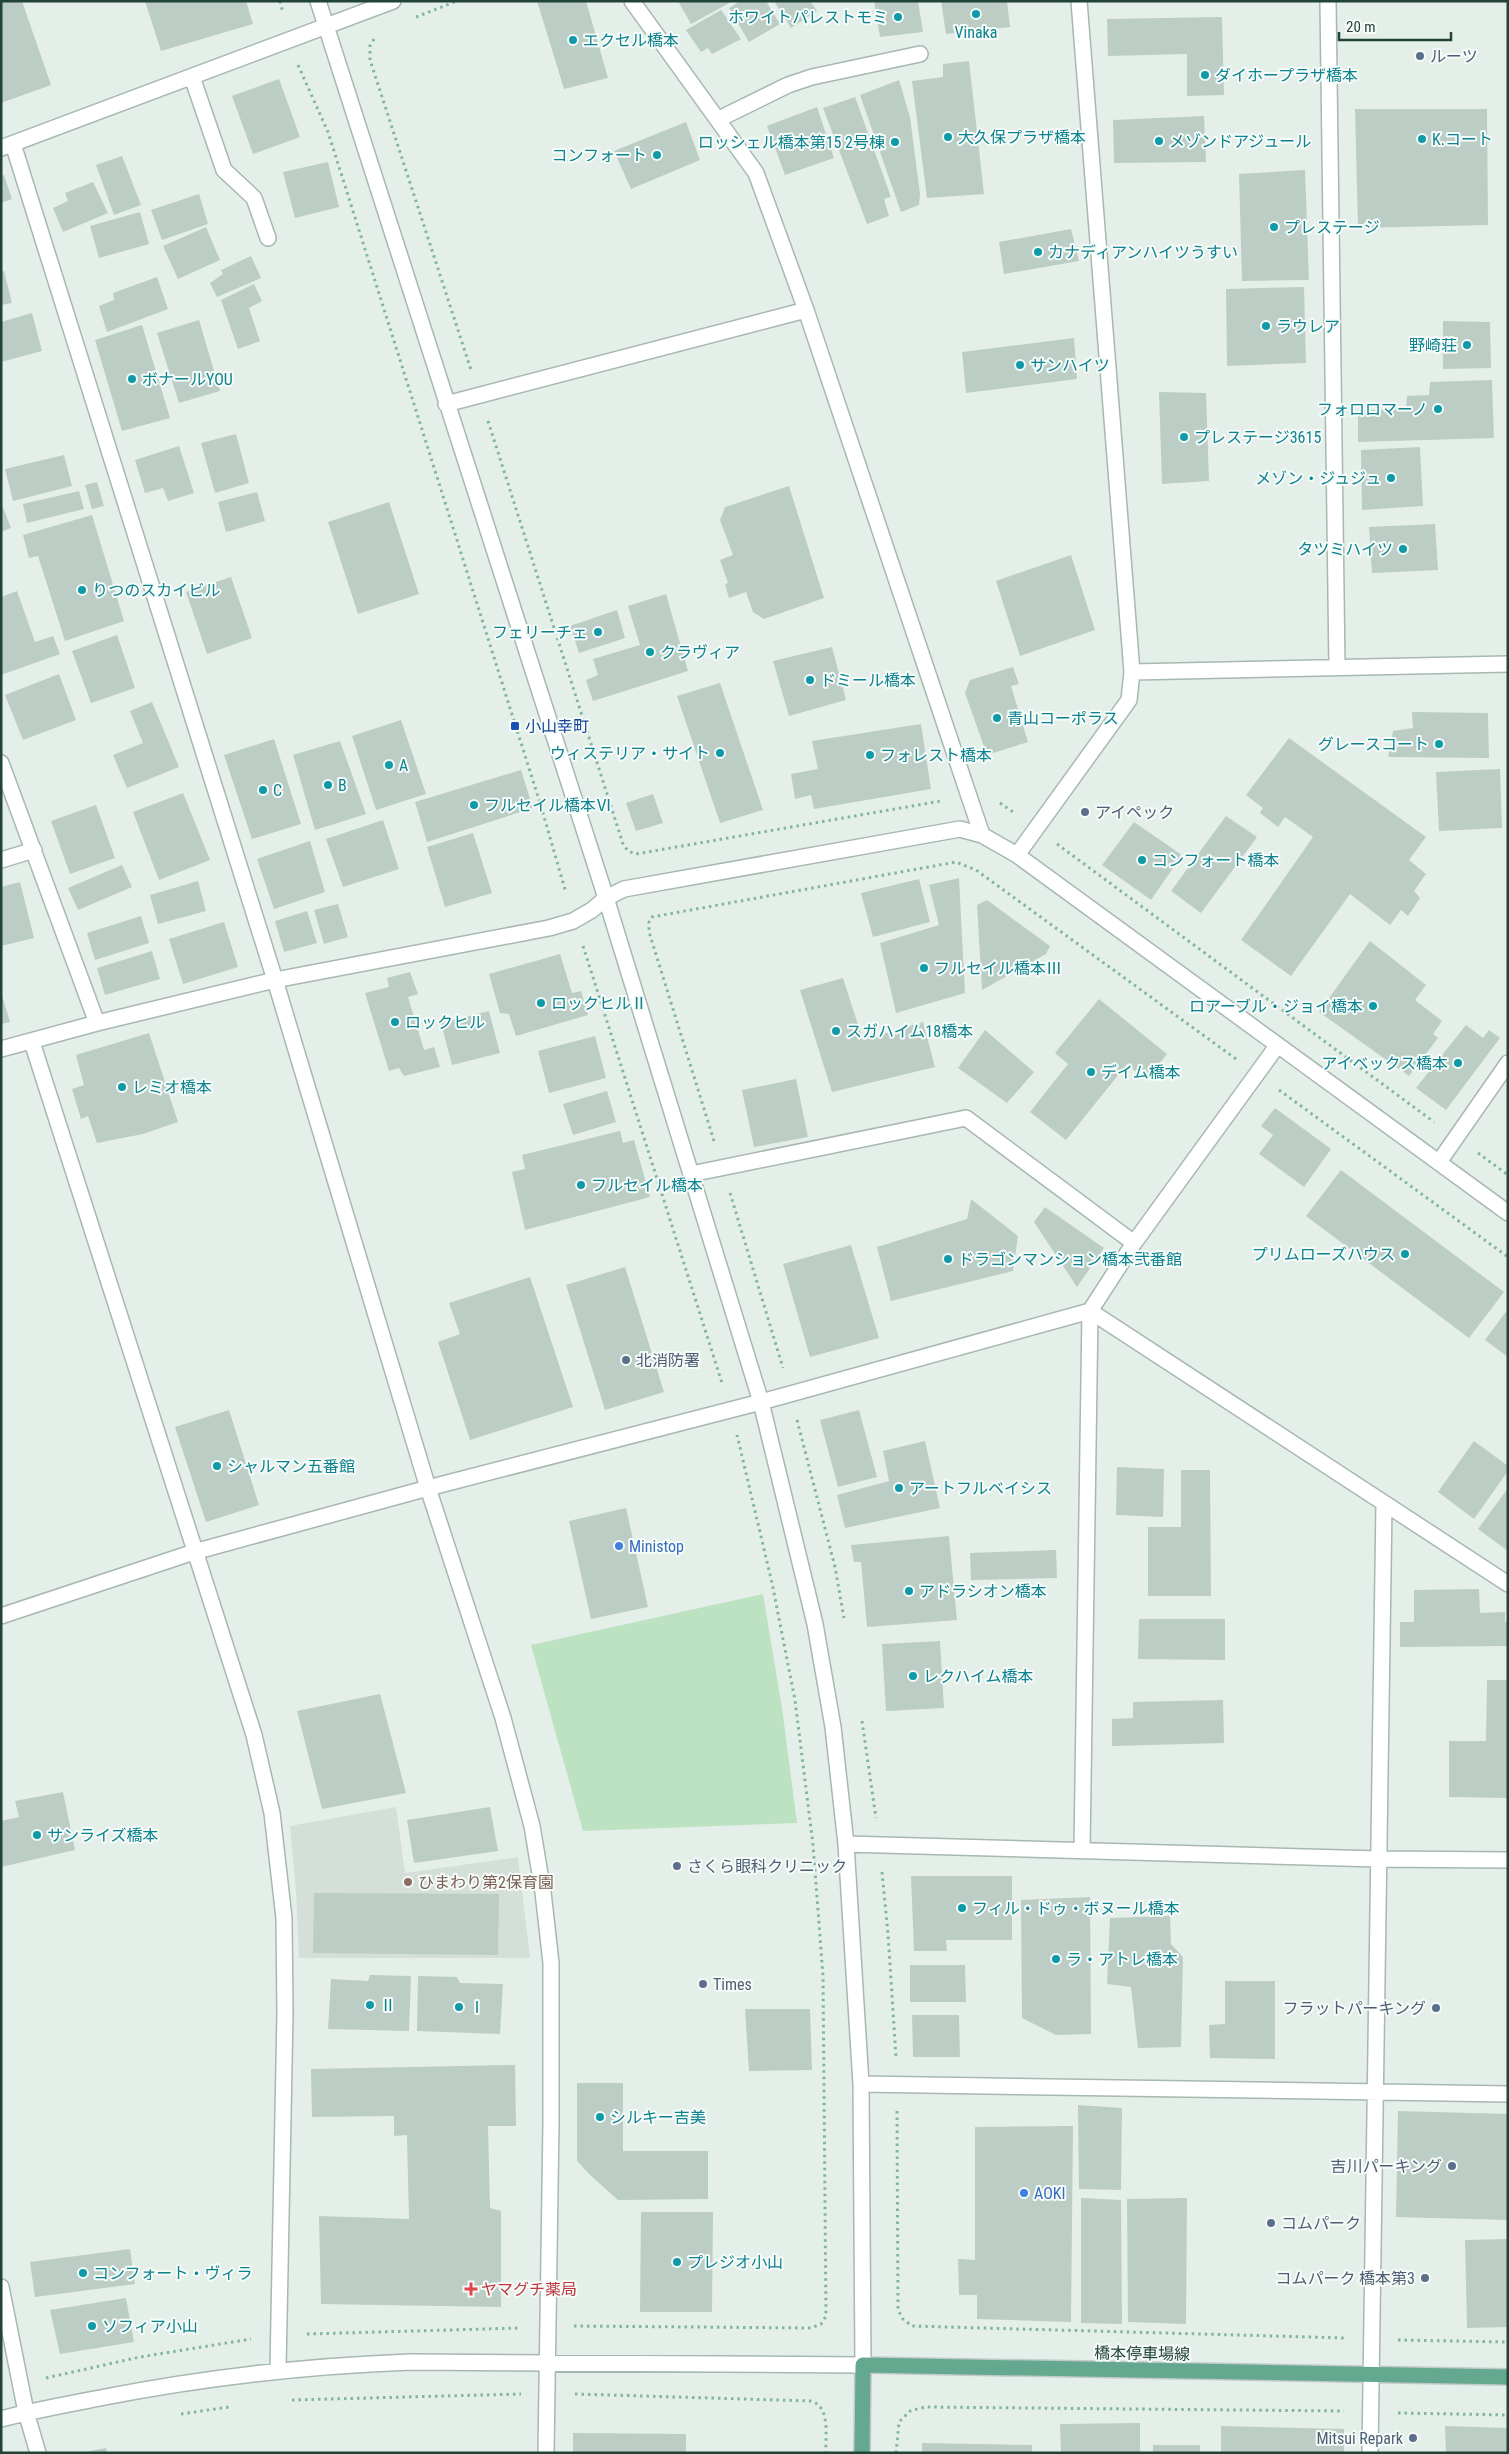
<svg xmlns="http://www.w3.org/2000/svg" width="1509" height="2454" font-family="'Roboto Condensed','Noto Sans JP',sans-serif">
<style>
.built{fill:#d3dfd8}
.green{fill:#bce2c2}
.building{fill:#bccdc5}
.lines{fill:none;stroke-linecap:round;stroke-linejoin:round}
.minor-casing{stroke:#a7b8b0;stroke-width:18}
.major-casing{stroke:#c1cac7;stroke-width:18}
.path{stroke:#82b5a0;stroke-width:3;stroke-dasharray:2.5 4;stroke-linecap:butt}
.minor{stroke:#fff;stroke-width:15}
.major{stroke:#65a890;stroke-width:15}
.culture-dot{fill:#0f9aa8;stroke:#f6fbf8;stroke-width:2}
.service-dot{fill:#5c6f8a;stroke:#f6fbf8;stroke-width:2}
.transit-dot{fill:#1a4fb4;stroke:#f6fbf8;stroke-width:2}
.shop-dot{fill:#3f7fe0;stroke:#f6fbf8;stroke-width:2}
.education-dot{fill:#8d6e63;stroke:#f6fbf8;stroke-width:2}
.health-dot{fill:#e0444e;stroke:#f6fbf8;stroke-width:2}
.labels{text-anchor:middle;stroke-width:4;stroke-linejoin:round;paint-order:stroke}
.culture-label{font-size:16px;fill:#0d838f;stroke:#f6fbf8;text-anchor:start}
.service-label{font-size:16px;fill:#4e5e75;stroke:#f6fbf8;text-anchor:start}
.transit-label{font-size:16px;fill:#164399;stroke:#f6fbf8;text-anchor:start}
.shop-label{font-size:16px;fill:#366cbe;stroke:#f6fbf8;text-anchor:start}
.education-label{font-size:16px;fill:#785e54;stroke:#f6fbf8;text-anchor:start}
.health-label{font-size:16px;fill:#be3a42;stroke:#f6fbf8;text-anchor:start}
.street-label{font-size:16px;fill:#224337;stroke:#f6fbf8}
</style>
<rect width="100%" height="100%" fill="#e5efe9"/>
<!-- built -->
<path class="built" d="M396,1807l9,66 113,-16 12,101h-231l-3,-67 -6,-65z"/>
<!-- green -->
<path class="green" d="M763,1594l19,114 15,115 -214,8 -52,-186z"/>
<!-- building -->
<path class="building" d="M1,1h21l29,84 -50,18z
M145,1h101l7,23 -92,27z
M537,1h49l22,77 -44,11z
M678,1h55l-42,23z
M740,1h26l14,23 -31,18 -20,-34z
M774,1h36l7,10 -26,17z
M874,1h44l5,31 -43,5z
M941,1h66l3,26 -64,7z
M721,10l20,29 -29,15 -4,-6 -7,4 -15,-22z
M1222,17l2,78 -37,1v-42l-79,2 -1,-37z
M969,61l15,133 -57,4 -15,-117 31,-4v-13z
M279,79l21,58 -47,17 -21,-58z
M899,80l11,37 10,77 -1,11 -18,7 -41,-117z
M855,97l36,100 -7,2 5,17 -22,8 -44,-116z
M817,107l17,51 -49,17 -18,-49z
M1355,109h132l1,116 -130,3z
M1204,116l2,46 -92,1 -1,-43z
M686,122l14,38 -69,29 -17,-38z
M122,156l19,49 -27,10 -18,-50z
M328,162l11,45 -44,11 -12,-46z
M1305,170l4,110 -67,1 -3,-107z
M4,175l8,24 -11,4v-27z
M93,182l15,31 -45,19 -10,-24 15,-7 -3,-8z
M199,194l9,30 -46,16 -11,-30z
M140,212l9,32 -50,14 -9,-32z
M206,227l14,33 -42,19 -15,-33z
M1071,229l8,32 -75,13 -5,-32z
M251,256l10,22 -44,19 -7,-14 13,-9 -2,-4z
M4,271l8,32 -11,2v-33z
M157,277l11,32 -61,23 -8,-26 15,-6 -1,-7z
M254,284l8,17 -13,7 11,33 -22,8 -17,-49z
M1304,287l2,76 -79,3 -1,-77z
M32,313l10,38 -41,11v-40z
M199,320l21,71 -41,12 -22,-70z
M1443,321l47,1 1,46 -48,1z
M142,325l28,93 -48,13 -27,-91z
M1074,338l3,41 -111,14 -4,-41z
M1492,380l2,58 -136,4v-31l48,-3 1,-12 22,-1 1,-13z
M1159,392l47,1 3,88 -47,3z
M236,434l13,49 -34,10 -14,-50z
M179,446l15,47 -26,8 -5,-13 -18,5 -10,-33z
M1420,447l3,59 -61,4 -1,-60z
M64,455l8,31 -59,15 -8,-32z
M97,482l7,24 -12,3 -7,-24z
M789,486l35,112 -60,21 -11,-7 -7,-20 -17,6 -4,-14 3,-1 -8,-23 13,-5 -13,-35 5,-13z
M79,491l5,18 -57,14 -4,-19z
M257,492l8,29 -39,11 -8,-30z
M1,502l10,26 -10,4z
M389,502l30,92 -61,20 -30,-92z
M92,515l32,106 -59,20 -27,-85 -9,2 -6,-23z
M1435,524l3,46 -66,3 -3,-46z
M1071,555l24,75 -75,26 -24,-75z
M231,577l21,61 -45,16 -21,-62z
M17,591l18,51 18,-6 7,18 -59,21v-78z
M666,594l22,77 -95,30 -7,-21 12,-5 -5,-16 47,-14 -12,-39z
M617,610l8,28 -46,15 -9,-27z
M117,635l18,53 -44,15 -19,-52z
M832,647l14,53 -57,16 -16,-55z
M1013,667l6,17 -8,2 17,56 -41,13 -22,-62 5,-13z
M59,674l17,46 -53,20 -18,-45z
M720,683l43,127 -43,13 -43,-127z
M152,702l27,65 -52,21 -14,-33 30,-12 -13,-32z
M1412,712l76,1 1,45 -101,-1 5,-26 20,-3z
M401,720l25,74 -50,16 -24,-74z
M921,724l10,65 -117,20 -3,-14 -16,4 -4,-25 27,-5 -6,-28z
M1289,738l137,99 -17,23 17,14 -12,17 6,7 -12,18 -7,-6 -11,15 -40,-31 -59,82 -50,-36 72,-103 -28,-20 -7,10 -18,-14 3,-5 -17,-13z
M274,739l27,85 -49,15 -28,-84z
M340,741l26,73 -51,16 -22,-75z
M1500,769l2,59 -63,3 -3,-59z
M521,770l12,38 -106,34 -12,-40z
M183,793l27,67 -51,20 -26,-68z
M653,794l10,29 -27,8 -10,-28z
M96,805l19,53 -45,16 -19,-53z
M1226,816l31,21 -56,76 -30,-22z
M383,820l16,49 -56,18 -17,-48z
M1134,822l48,33 -31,45 -49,-35z
M473,833l19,60 -47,14 -18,-60z
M310,841l15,51 -51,17 -17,-50z
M122,865l10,22 -54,23 -10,-22z
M959,878l6,115 -69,20 -16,-70 59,-18 -10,-40z
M919,879l11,43 -57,15 -12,-44z
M198,881l8,30 -48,13 -8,-29z
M20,882l14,56 -33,8v-59z
M987,900l63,46 -4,8 -64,36 -5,-85z
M338,904l10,33 -24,7 -10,-34z
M307,911l10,32 -33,9 -9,-31z
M141,916l8,27 -54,17 -8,-27z
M224,922l14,45 -55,17 -14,-45z
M1370,941l56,44 -11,15 27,21 -9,13 5,4 -29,38 -90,-64z
M152,951l8,28 -55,16 -8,-27z
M560,954l12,39 9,-2 7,24 -72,21 -7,-22 -9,-1 -11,-39z
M410,972l8,22 -10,3 16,53 10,-3 6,20 -36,9 -5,-8 -10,3 -24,-78 24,-6 -2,-9z
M843,978l20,62 60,-18 12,45 -103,25 -32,-102z
M1,992l9,30 -9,2z
M1099,999l68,55 -21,26 -19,-16 -61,76 -36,-28 38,-48 -13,-11z
M489,1011l11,42 -48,12 -11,-42z
M1466,1025l17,13 6,-8 11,8 -54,72 -30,-22z
M985,1030l49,42 -27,31 -49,-35z
M149,1033l29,89 -35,12 -46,9 -9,-27 -7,3 -9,-30 12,-4 -8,-30z
M595,1036l11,42 -57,15 -11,-42z
M796,1079l12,58 -54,10 -12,-57z
M607,1091l9,31 -43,13 -10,-31z
M1275,1108l56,41 -27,38 -45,-33 14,-19 -12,-9z
M620,1131l3,12 11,-3 16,57 -125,33 -13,-58 13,-3 -3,-14z
M1341,1170l163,122 -35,46 -163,-122z
M971,1199l47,37 -5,35 -122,30 -14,-54 90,-28z
M1045,1207l59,41 -27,39 -43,-65z
M851,1245l28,93 -69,19 -27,-93z
M625,1267l39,125 -59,18 -39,-125z
M530,1277l43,130 -103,33 -32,-98 22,-8 -11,-31z
M1508,1309v48l-23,-17z
M229,1410l30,95 -53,17 -31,-95z
M859,1410l18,67 -39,10 -18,-67z
M925,1441l15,67 -95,20 -8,-33 52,-14 -6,-30z
M1474,1441l34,25v5l-34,48 -36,-27z
M1117,1467l47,2 -1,48 -47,-2z
M1181,1470h29l1,126h-63v-69h33z
M1508,1488v63l-30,-22z
M626,1508l22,99 -57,12 -22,-98z
M949,1536l8,84 -90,7 -6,-65h-7l-3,-17z
M1056,1550l1,28 -86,2 -1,-27z
M1479,1589l1,24 25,-1v10h3v24l-108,1v-25h14v-32z
M1139,1619h86v41l-87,-1z
M940,1641l4,67 -58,3 -4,-67z
M1487,1680h21v118l-59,-1v-56h37z
M380,1694l26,99 -84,16 -25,-98z
M1223,1700l1,43 -112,3v-27l21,-1v-16z
M63,1792l12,58 -74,17v-46l18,-4 -4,-16z
M490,1807l8,44 -84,12 -7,-43z
M911,1876h101v64h-66l1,11h-33z
M314,1893l185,1 -1,61 -185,-2z
M1090,1897l1,137 -35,1 -34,-17 -1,-118z
M1170,1916l1,28 12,13 -2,90 -43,1 -7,-61 -24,-3 3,-66z
M910,1965h55l1,37h-56z
M370,1975l41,1 -2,55 -81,-2 3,-50 37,2z
M418,1976l39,1 3,6 43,1 -3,50 -83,-3z
M1225,1981h50v78l-65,-1 -1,-33 16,-1z
M745,2009h65l2,61 -63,1z
M912,2015h47l1,42h-47z
M515,2065l1,61h-28l2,82 11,3v96l-180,-3 -2,-88 90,3 -2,-84 -13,1v-20l-82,1 -1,-48z
M577,2083h46v68h85v48l-90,1 -28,-25 -13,-14z
M1078,2105l44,3 -1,82 -42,-1z
M1398,2111l110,3v106l-112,-3z
M1073,2126l-2,196 -94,-3v-24h-18l-1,-36 17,1v-133z
M1081,2198l40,2 1,124 -41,-1z
M1187,2198l-1,126 -58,-2 -1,-123z
M641,2212h72l-1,100h-72z
M1508,2239v88l-41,1 -2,-88z
M130,2249l5,35 -100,13 -5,-35z
M126,2298l8,44 -74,12 -10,-44z
M1140,2423v30h-79l-1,-29z
M1221,2426l123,3v24h-123z
M1445,2426l63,2v25h-62z
M573,2433l113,1v19h-113z
M922,2443l110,2v8h-110z
M1153,2445h47v8h-47z
M106,2448l1,5h-22v-1z"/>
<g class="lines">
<!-- minor casing -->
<g class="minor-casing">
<path id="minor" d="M632,1l124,172 50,137 176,525
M1328,1l9,666
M192,77l32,93 30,28 14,40
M719,119l69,-34 24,-8 108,-23
M13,144l262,836 153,508 75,230 29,108 11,66 8,71v159l-5,331
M1,148l392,-147
M446,404l360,-94
M1132,672l376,-8
M1,763l96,260
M1017,855l112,-155 3,-28 -53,-671
M1,860l33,-10
M32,1042l222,693 18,78 12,105 1,95 -7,356
M1,1049l96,-26 178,-43 274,-52 24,-7 19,-11 14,-12 18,-9 336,-60 22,6 35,20 491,358
M1439,1162l69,-99
M691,1174l275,-56 168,125
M1,1616l193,-64 234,-64 333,-86 329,-91 418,273
M846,1844l532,15 130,1
M1082,1850l8,-539 44,-68 143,-197
M861,2084l647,10
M1,2287l25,125 12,41
M1,2419c34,-9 69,-15 104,-22 102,-20 202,-31 305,-35l453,3 -2,-281 -15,-240 -13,-117 -18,-103 -54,-222 -155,-504 -288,-897
M1370,2453l14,-950"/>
</g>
<!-- major casing -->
<g class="major-casing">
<path id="major" d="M862,2453l1,-88 645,12"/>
</g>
<!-- path -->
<path class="path" d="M280,1l3,12
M416,17l41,-16
M374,39l-4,7v14l101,310
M298,65l30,67 212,671 26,90
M488,421l135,423 5,7 8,3 305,-53
M1000,803l13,9
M1057,844l377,278
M583,946l139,437
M1279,1090l229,167
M714,1141l-65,-209v-10l3,-5 304,-55 20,8 260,189
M1478,1153l30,22
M730,1193l53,175
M797,1420l38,147 9,51
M862,1721l14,97
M882,1872l6,62 8,123
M897,2111l1,199 5,9 9,7 433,12
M574,2326l237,2 10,-4 5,-8 -3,-340 -10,-131 -18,-145 -23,-117 -35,-148
M307,2334l213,-6
M1398,2340l110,2
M46,2378l94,-21 111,-18
M575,2394l236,7c20,6 14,35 15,52
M292,2400l229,-6
M1398,2413l110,2
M181,2414l48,-7
M896,2453l3,-31 11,-11 15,-4 419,4"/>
<!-- minor -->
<use href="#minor" class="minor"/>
<!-- major -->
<use href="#major" class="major"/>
</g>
<!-- markers -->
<g class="culture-dot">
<circle cx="976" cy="14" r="5"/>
<circle cx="898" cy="17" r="5"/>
<circle cx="573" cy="40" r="5"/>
<circle cx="1205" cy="75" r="5"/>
<circle cx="948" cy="137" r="5"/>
<circle cx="1422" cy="139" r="5"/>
<circle cx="1159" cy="141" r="5"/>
<circle cx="895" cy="142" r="5"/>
<circle cx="657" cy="155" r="5"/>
<circle cx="1274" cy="227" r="5"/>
<circle cx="1038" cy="252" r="5"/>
<circle cx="1266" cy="326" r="5"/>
<circle cx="1467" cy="345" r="5"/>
<circle cx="1020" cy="365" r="5"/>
<circle cx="132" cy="379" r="5"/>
<circle cx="1438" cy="409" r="5"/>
<circle cx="1184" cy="437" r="5"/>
<circle cx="1391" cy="478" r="5"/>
<circle cx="1403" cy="549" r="5"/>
<circle cx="82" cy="590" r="5"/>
<circle cx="598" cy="632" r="5"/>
<circle cx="650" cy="652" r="5"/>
<circle cx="810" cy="680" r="5"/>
<circle cx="997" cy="718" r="5"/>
<circle cx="1439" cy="744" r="5"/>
<circle cx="720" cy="753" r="5"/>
<circle cx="870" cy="755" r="5"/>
<circle cx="389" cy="765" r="5"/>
<circle cx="328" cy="785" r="5"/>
<circle cx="263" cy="790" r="5"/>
<circle cx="474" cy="805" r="5"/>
<circle cx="1142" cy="860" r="5"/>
<circle cx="924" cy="968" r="5"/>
<circle cx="541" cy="1003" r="5"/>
<circle cx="1373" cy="1006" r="5"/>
<circle cx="395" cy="1022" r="5"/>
<circle cx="836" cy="1031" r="5"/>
<circle cx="1458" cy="1063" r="5"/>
<circle cx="1091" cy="1072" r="5"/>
<circle cx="122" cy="1087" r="5"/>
<circle cx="581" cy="1185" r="5"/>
<circle cx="1405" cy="1254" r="5"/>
<circle cx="948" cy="1259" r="5"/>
<circle cx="217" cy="1466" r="5"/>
<circle cx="899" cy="1488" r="5"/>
<circle cx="909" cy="1591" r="5"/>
<circle cx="913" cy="1676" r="5"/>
<circle cx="37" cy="1835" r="5"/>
<circle cx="962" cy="1908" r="5"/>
<circle cx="1056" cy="1959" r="5"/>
<circle cx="370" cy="2005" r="5"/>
<circle cx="459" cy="2007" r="5"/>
<circle cx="600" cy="2117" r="5"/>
<circle cx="677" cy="2262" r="5"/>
<circle cx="83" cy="2273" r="5"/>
<circle cx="92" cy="2326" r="5"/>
</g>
<g class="service-dot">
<circle cx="1420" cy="56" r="5"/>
<circle cx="1085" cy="812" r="5"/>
<circle cx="626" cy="1360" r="5"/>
<circle cx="677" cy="1866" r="5"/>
<circle cx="703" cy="1984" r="5"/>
<circle cx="1436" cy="2008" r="5"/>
<circle cx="1452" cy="2166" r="5"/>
<circle cx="1271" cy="2223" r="5"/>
<circle cx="1425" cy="2278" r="5"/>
<circle cx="1413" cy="2438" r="5"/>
</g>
<rect class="transit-dot" x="510" y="721" width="10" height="10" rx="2.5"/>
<g class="shop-dot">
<circle cx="619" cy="1546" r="5"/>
<circle cx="1024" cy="2193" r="5"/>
</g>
<circle class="education-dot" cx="408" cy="1882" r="5"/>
<path class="health-dot" d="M468.5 2281.5h5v5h5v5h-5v5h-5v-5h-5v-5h5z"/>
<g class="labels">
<!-- culture labels -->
<g class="culture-label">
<text x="888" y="23" text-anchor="end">ホワイトパレストモミ</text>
<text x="976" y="38" text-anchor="middle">Vinaka</text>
<text x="583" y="46">エクセル橋本</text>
<text x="1215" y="81">ダイホープラザ橋本</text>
<text x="958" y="143">大久保プラザ橋本</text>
<text x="1432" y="145">K.コート</text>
<text x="1169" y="147">メゾンドアジュール</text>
<text x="885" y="148" text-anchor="end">ロッシェル橋本第15 2号棟</text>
<text x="647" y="161" text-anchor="end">コンフォート</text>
<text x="1284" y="233">プレステージ</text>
<text x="1048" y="258">カナディアンハイツうすい</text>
<text x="1276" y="332">ラウレア</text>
<text x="1457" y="351" text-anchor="end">野崎荘</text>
<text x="1030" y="371">サンハイツ</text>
<text x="142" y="385">ボナールYOU</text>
<text x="1428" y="415" text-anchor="end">フォロロマーノ</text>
<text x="1194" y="443">プレステージ3615</text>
<text x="1381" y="484" text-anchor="end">メゾン・ジュジュ</text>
<text x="1393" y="555" text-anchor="end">タツミハイツ</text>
<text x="92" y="596">りつのスカイビル</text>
<text x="588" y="638" text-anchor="end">フェリーチェ</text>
<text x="660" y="658">クラヴィア</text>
<text x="820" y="686">ドミール橋本</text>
<text x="1007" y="724">青山コーポラス</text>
<text x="1429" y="750" text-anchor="end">グレースコート</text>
<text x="710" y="759" text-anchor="end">ウィステリア・サイト</text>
<text x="880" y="761">フォレスト橋本</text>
<text x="399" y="771">A</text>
<text x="338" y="791">B</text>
<text x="273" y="796">C</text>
<text x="484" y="811">フルセイル橋本Ⅵ</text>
<text x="1152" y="866">コンフォート橋本</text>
<text x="934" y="974">フルセイル橋本Ⅲ</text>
<text x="551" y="1009">ロックヒルⅡ</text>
<text x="1363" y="1012" text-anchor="end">ロアーブル・ジョイ橋本</text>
<text x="405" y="1028">ロックヒル</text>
<text x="846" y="1037">スガハイム18橋本</text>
<text x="1448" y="1069" text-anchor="end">アイベックス橋本</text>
<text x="1101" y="1078">デイム橋本</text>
<text x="132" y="1093">レミオ橋本</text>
<text x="591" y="1191">フルセイル橋本</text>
<text x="1395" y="1260" text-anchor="end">プリムローズハウス</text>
<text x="958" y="1265">ドラゴンマンション橋本弐番館</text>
<text x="227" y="1472">シャルマン五番館</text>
<text x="909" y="1494">アートフルベイシス</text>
<text x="919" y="1597">アドラシオン橋本</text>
<text x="923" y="1682">レクハイム橋本</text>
<text x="47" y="1841">サンライズ橋本</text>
<text x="972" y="1914">フィル・ドゥ・ボヌール橋本</text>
<text x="1066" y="1965">ラ・アトレ橋本</text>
<text x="380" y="2011">Ⅱ</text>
<text x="469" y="2013">Ⅰ</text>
<text x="610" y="2123">シルキー吉美</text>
<text x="687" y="2268">プレジオ小山</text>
<text x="93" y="2279">コンフォート・ヴィラ</text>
<text x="102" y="2332">ソフィア小山</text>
</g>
<!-- service labels -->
<g class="service-label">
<text x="1430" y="62">ルーツ</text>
<text x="1095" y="818">アイペック</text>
<text x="636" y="1366">北消防署</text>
<text x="687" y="1872">さくら眼科クリニック</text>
<text x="713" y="1990">Times</text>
<text x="1426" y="2014" text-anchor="end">フラットパーキング</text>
<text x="1442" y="2172" text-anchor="end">吉川パーキング</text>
<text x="1281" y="2229">コムパーク</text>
<text x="1415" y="2284" text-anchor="end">コムパーク 橋本第3</text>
<text x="1403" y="2444" text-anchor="end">Mitsui Repark</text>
</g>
<!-- transit labels -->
<g class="transit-label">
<text x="525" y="732">小山幸町</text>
</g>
<!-- shop labels -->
<g class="shop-label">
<text x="629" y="1552">Ministop</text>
<text x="1034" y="2199">AOKI</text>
</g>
<!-- education labels -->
<g class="education-label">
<text x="418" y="1888">ひまわり第2保育園</text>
</g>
<!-- health labels -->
<g class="health-label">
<text x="481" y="2295">ヤマグチ薬局</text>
</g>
<!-- street labels -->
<g class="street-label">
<text transform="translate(1142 2353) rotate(1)" y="6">橋本停車場線</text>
</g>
</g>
<!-- border -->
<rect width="1509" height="2454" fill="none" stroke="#224337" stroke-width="5"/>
<!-- scale -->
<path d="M1339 32v8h112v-8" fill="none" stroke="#224337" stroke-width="2.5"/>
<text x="1346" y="32" font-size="15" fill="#224337" stroke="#f6fbf8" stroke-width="4" paint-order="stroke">20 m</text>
</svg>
